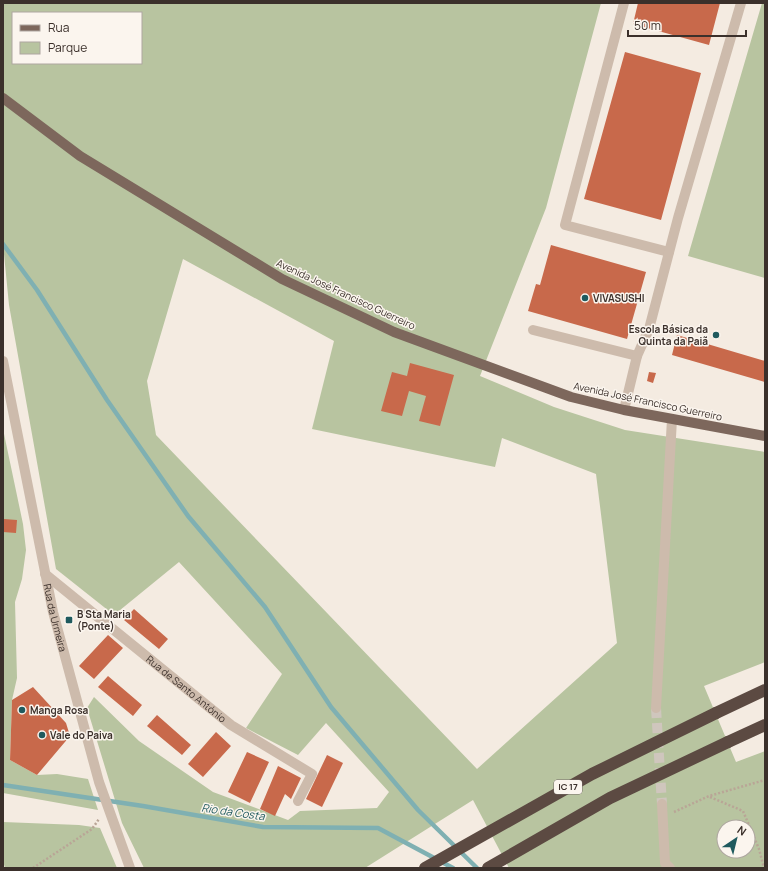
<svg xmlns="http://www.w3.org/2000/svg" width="768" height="871" font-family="Manrope,sans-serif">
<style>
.green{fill:#b8c4a0;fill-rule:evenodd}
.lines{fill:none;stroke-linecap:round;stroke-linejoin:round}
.stream{stroke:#7fb0b2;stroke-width:4.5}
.building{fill:#c8694b}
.minor-tunnel{stroke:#cfc6bd;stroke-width:10;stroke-dasharray:10 5;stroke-linecap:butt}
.path{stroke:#b9a596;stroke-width:2.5;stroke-dasharray:2 2;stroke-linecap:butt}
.minor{stroke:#cdbbac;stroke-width:10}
.major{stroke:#7d675c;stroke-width:10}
.highway{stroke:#5c4a42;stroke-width:12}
.highway-bridge{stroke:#5c4a42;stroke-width:12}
.poi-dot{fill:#1f5a5e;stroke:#fbf5ee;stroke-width:1.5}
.labels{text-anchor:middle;stroke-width:3;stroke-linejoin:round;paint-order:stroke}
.shield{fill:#fbf5ee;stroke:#756b66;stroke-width:1}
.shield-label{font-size:9px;font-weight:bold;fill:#3b302b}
.street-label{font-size:10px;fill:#3b302b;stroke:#fbf5ee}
.poi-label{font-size:10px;font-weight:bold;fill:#3b302b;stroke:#fbf5ee;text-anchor:start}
.water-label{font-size:11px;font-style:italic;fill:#1f5a5e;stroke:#fbf5ee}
</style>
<rect width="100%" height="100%" fill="#f4ebe1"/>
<!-- green -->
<path class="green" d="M3,3h598l-55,205 -66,168 74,31 71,23 140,22v210l-61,24 32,76 29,-11v117h-256l-36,-68 -108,68h-221l-22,-45 -35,-115 7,-11 45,44 74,51 75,28 12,-9 77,-3 12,-16 -63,-69 -28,32 -52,-27 36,-54 -103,-112 -65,53 -58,-46 -47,-264 -6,-61zM13,13h128v50h-128zM183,259l151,82 -22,88 183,38 7,-29 94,36 21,169 -140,126 -321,-334 -9,-54zM724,827h24v24h-24z
M762,3h3v275l-77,-22z
M3,429l20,95 3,26 -4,29 -7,23 2,76 -5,22 -2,60 27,15 20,-1 31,5 10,31 -95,-17z
M3,822l76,3 21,3 17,40h-112l-2,-7z"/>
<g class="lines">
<!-- stream -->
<path class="stream" d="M3,244l34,46 70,110 81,116 77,91 66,100 87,103 59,58
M3,785l140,21 120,21 115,1 75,40"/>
</g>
<!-- building -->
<path class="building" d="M638,3h82l-11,42 -76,-21z
M625,52l76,21 -40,147 -77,-21z
M551,245l95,27 -19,67 -99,-28 8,-27 4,1z
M677,335l88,26v21l-93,-27z
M410,363l44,12 -14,51 -21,-5 7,-25 -17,-5 -7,25 -21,-5 11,-39 15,4z
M649,372l7,1 -3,10 -6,-2z
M4,519l13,1 -1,13 -13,-1z
M134,609l34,30 -9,10 -35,-29z
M108,635l15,13 -29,31 -15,-13z
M108,676l34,29 -9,11 -35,-29z
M33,687l33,36 4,13 -33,39 -27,-15 2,-60z
M157,715l34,30 -9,10 -35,-29z
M216,732l15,14 -28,31 -15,-13z
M247,752l22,10 -19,41 -22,-11z
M327,755l16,8 -21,44 -16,-8z
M278,766l23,12 -10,21 -6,-5 -10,22 -15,-7z"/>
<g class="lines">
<!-- minor-tunnel -->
<path class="minor-tunnel" d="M656,708l6,96"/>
<!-- path -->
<path class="path" d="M710,797l33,14 16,38 5,19
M674,812l35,-16 56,-16
M33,868l59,-39 7,-10"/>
<!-- minor -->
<g class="minor">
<path d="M624,3l-59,222 104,27"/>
<path d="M533,330l104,26"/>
<path id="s1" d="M3,361l50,251 46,170 31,86"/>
<path d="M624,410l13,-54 12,-27 29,-111 63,-215"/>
<path id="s2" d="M45,574l186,151 81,49 -14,27"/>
<path d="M656,708l16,-289"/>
<path d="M662,804l3,59 5,5"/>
</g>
<!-- major -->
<path class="major" d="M3,98l77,58 202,123 112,53 177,65 53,13 141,26"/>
<!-- highway -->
<path class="highway" d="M716,713l49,-23
M728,742l37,-17"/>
<!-- highway-bridge -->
<path class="highway-bridge" d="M425,868l167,-94 124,-61
M488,868l122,-70 118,-56"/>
</g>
<!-- markers -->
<g class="poi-dot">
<circle cx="585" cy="298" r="4"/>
<circle cx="716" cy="335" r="4"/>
<rect x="65" y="616" width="8" height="8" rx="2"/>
<circle cx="22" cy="710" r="4"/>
<circle cx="42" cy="735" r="4"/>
</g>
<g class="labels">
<!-- shield labels -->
<rect class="shield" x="554" y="780" width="28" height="14" rx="3"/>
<g class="shield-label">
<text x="568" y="790">IC 17</text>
</g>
<!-- street labels -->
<g class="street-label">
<text transform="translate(346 294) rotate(25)" y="4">Avenida José Francisco Guerreiro</text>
<text transform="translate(648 401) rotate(12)" y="4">Avenida José Francisco Guerreiro</text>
<text dy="4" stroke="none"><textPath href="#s1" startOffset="262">Rua da Urmeira</textPath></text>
<text dy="4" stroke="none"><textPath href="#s2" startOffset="182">Rua de Santo António</textPath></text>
</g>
<!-- poi labels -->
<g class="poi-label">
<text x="593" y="302">VIVASUSHI</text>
<text x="708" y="333" text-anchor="end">Escola Básica da<tspan x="708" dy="12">Quinta da Paiã</tspan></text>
<text x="77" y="618">B Sta Maria<tspan x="77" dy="12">(Ponte)</tspan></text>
<text x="30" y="714">Manga Rosa</text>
<text x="50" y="739">Vale do Paiva</text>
</g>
<!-- water labels -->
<g class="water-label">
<text transform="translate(233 812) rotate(8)" y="4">Rio da Costa</text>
</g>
</g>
<!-- border -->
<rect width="768" height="871" fill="none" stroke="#3b302b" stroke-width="8"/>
<!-- legend -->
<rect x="12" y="12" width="130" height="52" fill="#fbf5ee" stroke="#aea6a0"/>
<rect x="20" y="25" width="20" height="6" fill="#7d675c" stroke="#aea6a0"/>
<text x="48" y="32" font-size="12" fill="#3b302b">Rua</text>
<rect x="20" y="42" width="20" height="12" fill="#b8c4a0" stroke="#aea6a0"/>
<text x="48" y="52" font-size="12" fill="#3b302b">Parque</text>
<!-- north arrow -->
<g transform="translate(736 839) rotate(35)"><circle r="19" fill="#fbf5ee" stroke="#aea6a0"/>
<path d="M0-3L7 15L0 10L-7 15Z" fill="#1f5a5e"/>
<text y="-6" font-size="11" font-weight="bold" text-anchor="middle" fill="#3b302b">N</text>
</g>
<!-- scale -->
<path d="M628 30v6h118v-6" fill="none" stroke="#3b302b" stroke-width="2"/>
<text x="634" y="30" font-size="12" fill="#3b302b" stroke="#fbf5ee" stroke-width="3" paint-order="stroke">50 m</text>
</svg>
